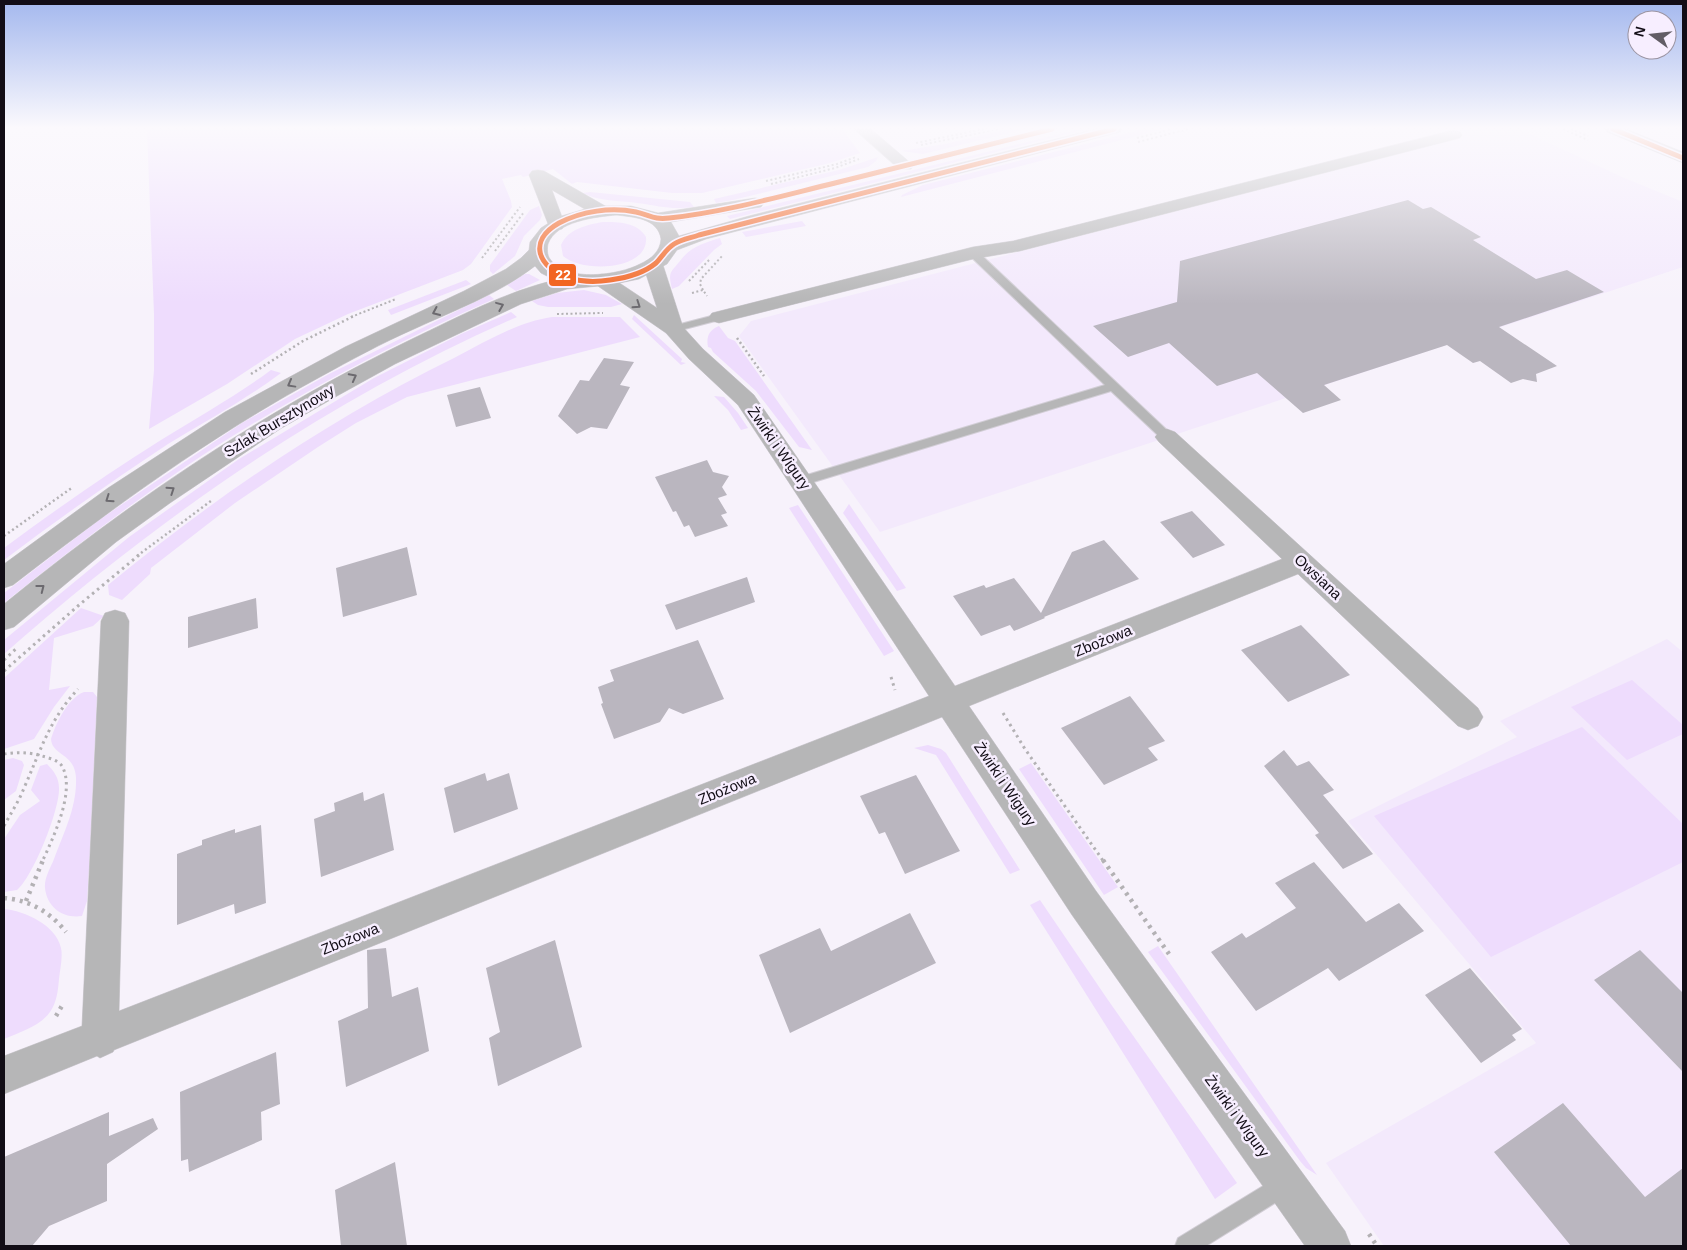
<svg xmlns="http://www.w3.org/2000/svg" width="1687" height="1250" font-family="Arial,sans-serif">
<style>
.built{fill:#f3e9fc}
.green{fill:#eedcfd}
.building{fill:#bab6bf}
.lines{fill:none;stroke-linecap:round;stroke-linejoin:round}
.service-casing{stroke:#d2ced6;stroke-width:2}
.minor-casing{stroke:#d2ced6;stroke-width:1}
.secondary-casing{stroke:#d2ced6;stroke-width:1}
.path-far3{stroke:#b3b1b4;stroke-width:2;stroke-dasharray:2 2.5;stroke-linecap:butt}
.path-far2{stroke:#b3b1b4;stroke-width:2.5;stroke-dasharray:2 3;stroke-linecap:butt}
.path-far1{stroke:#b3b1b4;stroke-width:3;stroke-dasharray:2.5 4;stroke-linecap:butt}
.path{stroke:#b3b1b4;stroke-width:4.5;stroke-dasharray:3 5;stroke-linecap:butt}
.service{fill:#b6b6b7;fill-rule:evenodd}
.minor{fill:#b6b6b7;fill-rule:evenodd}
.secondary{fill:#b6b6b7;fill-rule:evenodd}
.bus-1-casing{stroke:#f7eeff;stroke-width:8}
.bus-1{stroke:#f26522;stroke-width:5}
.oneway{stroke:#6c6a6f}
.labels{text-anchor:middle;stroke-width:5;stroke-linejoin:round;paint-order:stroke}
.street-label{font-size:15px;fill:#120d16;stroke:#f7eeff}
.line-badge{stroke:#f7eeff;stroke-width:2}
.badge-label{font-size:14px;text-anchor:middle;font-weight:bold;fill:#fff}
</style>
<rect width="100%" height="100%" fill="#f7f2fb"/>
<!-- built -->
<path class="built" d="M1458,129h61l103,48 61,25v65l-803,265 -141,-196 12,-15 709,-183 -12,-7z
M1667,639l16,13v594h-299l-58,-83 210,-120 -188,-222 169,-84 -17,-16z"/>
<!-- green -->
<path class="green" d="M147,129h695l18,24 -30,10 -128,30h-30l-95,-11 -5,2 -19,-15 -30,8 -2,-2 -19,4 9,22 1,6 -41,57 -8,6 -115,44 -53,25 -68,45 -78,45 5,-59v-56z
M1008,129h18l-103,25 -22,-3 44,-7z
M1080,129h7l-357,90 -3,-3z
M1144,129h20l-263,68 1,-2 21,-10z
M878,157l-2,4 -8,6 -135,33 -17,3 -2,-4 125,-29z
M590,192l100,10 4,5c-25,3 -33,-1 -57,-4 -20,-3 -36,-1 -54,-10z
M539,206l3,9 -2,5 -16,16 -9,20 -22,18 -3,-3v-6l40,-55z
M802,221l4,5 -60,11 -4,-5z
M603,222c16,0 34,0 43,15 3,34 -64,36 -83,19l-2,-11c7,-16 25,-20 42,-23z
M720,238l2,6 -8,6 -35,36 -7,3c-4,-17 -2,-16 8,-28 10,-14 24,-18 40,-23z
M525,274h4l11,6 -24,11 -9,-6z
M466,280l5,4 -80,31 -3,-5z
M584,290l22,5 16,9 -11,3h-63l-10,-2 -6,-4 25,-8z
M489,295l5,4c-84,37 -166,79 -245,127 -86,52 -166,114 -245,177v-10l95,-73 143,-97 87,-49z
M511,312l6,5c-190,83 -358,200 -513,337v-14l125,-103 110,-78 135,-81 87,-44z
M634,315l48,44 -1,3 5,1 -5,2 -49,-46z
M552,317h68l20,20 -233,60 -51,26 -38,24 -83,56 -84,65 -1,6 -28,26 -13,-5 -1,-10c107,-88 222,-166 346,-227 31,-16 63,-36 98,-41z
M719,326l9,12 7,3 77,109 -13,-3 -43,-56 -43,-39 -2,-4 -3,-1c-2,-10 1,-17 11,-21z
M271,370l10,3c-36,27 -75,48 -113,71 -56,37 -111,76 -164,116v-12c51,-38 103,-74 157,-108 37,-23 75,-44 110,-70z
M714,396l10,1 14,16 10,15 -7,2 -13,-20z
M849,504l57,84 -9,3 -54,-78z
M798,505l96,146 -10,5 -95,-148z
M81,608l23,8 -11,10 -39,12 -5,52 21,-4 -16,21 -20,32 -30,10v-71z
M1632,680l51,45v9l-56,26 -56,-53z
M84,692h9l4,5 -7,156 -3,48 -5,15c-18,3 -35,-8 -37,-28 -1,-10 6,-21 9,-29 10,-27 23,-52 22,-81 -1,-25 -24,-22 -25,-39 5,-16 17,-41 33,-47z
M1582,727l101,97v38l-192,95 -117,-141z
M928,745l13,4 5,4 74,117 -10,4 -74,-119 -22,-7z
M13,758l9,3 2,4 -8,26 -12,9v-40z
M1031,763l87,124 -14,8 -85,-126z
M47,764c7,7 12,14 12,24 1,21 -26,89 -42,102l-13,2v-53l16,-24 20,-14 -9,-11 9,-24z
M1040,900l68,100 129,183 -22,16 -185,-294z
M4,909c21,2 52,16 57,39 2,9 -1,21 -2,31 -1,11 -2,23 -9,33 -11,15 -30,20 -46,27z
M1158,946l159,229 -11,-7 -6,-7 -152,-209z"/>
<!-- building -->
<path class="building" d="M1408,200l15,9 8,-2 50,30 -8,3 63,39 31,-9 37,22 -105,35 58,39 -21,8 1,8 -14,-3 -12,4 -31,-22 -7,2 -26,-18 -123,40 17,15 -38,13 -46,-40 -40,13 -48,-43 -41,14 -35,-31 84,-24 3,-41z
M604,358l30,4 -14,23 10,2 -23,42 -16,-2 -14,7 -19,-18 22,-36 9,1z
M480,387l11,31 -35,9 -9,-32z
M707,460l6,12 16,4 -7,11 5,8 -9,3 9,15 -6,2 7,11 -33,11 -6,-12 -5,2 -8,-16 -3,1 -18,-35z
M1192,511l33,34 -32,13 -33,-36z
M1104,540l35,39 -95,38 1,1 -31,13 -4,-6 -29,11 -28,-40 31,-11 2,3 28,-10 27,35 31,-61z
M407,547l10,48 -74,22 -7,-49z
M747,577l8,25 -79,28 -11,-25z
M256,598l2,30 -70,20v-31z
M1301,625l49,50 -62,27 -47,-52z
M698,640l26,59 -41,15 -14,-6 -9,14 -46,17 -13,-35 2,-1 -5,-16 16,-6 -4,-11z
M1130,696l35,45 -17,7 10,12 -54,25 -43,-57z
M1284,750l13,16 12,-5 25,29 -11,5 50,59 -30,15 -28,-34 4,-2 -55,-67z
M485,773l2,8 22,-8 9,36 -64,24 -10,-45z
M916,775l44,76 -55,23 -20,-42 -6,2 -19,-38z
M363,792l1,9 20,-8 10,57 -73,27 -7,-58 21,-8 -1,-8z
M261,825l5,78 -31,11 -1,-10 -57,21v-71l25,-9v-5l33,-11v4z
M1314,862l52,60 33,-19 25,28 -85,50 -11,-13 -72,43 -45,-59 31,-19 4,5 50,-30 -21,-25z
M910,913l26,50 -146,70 -31,-78 61,-27 11,23z
M555,940l27,107 -84,39 -9,-48 11,-6 -14,-64z
M386,948l6,49 26,-10 11,64 -83,36 -8,-66 30,-13 -1,-58z
M1640,950l43,43v79l-89,-92z
M1470,968l52,61 -10,6 4,5 -35,23 -56,-68z
M276,1052l4,52 -19,8 1,28 -73,32 -1,-13 -7,2 -1,-69z
M1563,1103l82,94 38,-29v78h-112l-77,-94z
M109,1112v24l44,-18 5,11 -51,35v37l-58,25 -17,20h-28v-89z
M395,1162l12,84h-66l-6,-56z"/>
<g class="lines">
<!-- service casing -->
<g class="service-casing">
<path id="service" d="M973,250l4,1 194,183 2,3 -2,3h-8l-52,-49 -304,93h-10l-2,-3 2,-3 308,-93 -136,-130 -1,-2 1,-2z
M719,314l4,1 2,2 -2,2 -50,13 -6,-3 2,-2z
M1286,1172l8,3 3,8 -3,8 -88,55h-31l3,-8z"/>
</g>
<!-- minor casing -->
<g class="minor-casing">
<path id="minor" d="M854,129h17l42,36 -2,4h-12z
M1454,130l6,2 2,3 -2,3 -440,113 -47,8 -254,64 -7,-2 -3,-4 3,-4 261,-66 40,-6z
M538,170l6,1 63,36 3,4 -3,4 -6,1 -6,-1 -43,-25 13,35 -3,4 -6,1 -6,-1 -21,-54 3,-4z
M653,259l7,2 3,4 20,62 20,22 51,46 201,291 327,-127 -123,-117 -4,-5 4,-5 8,-3 8,3 303,276 5,9 -5,9 -10,4 -10,-4 -160,-152 -329,132 127,185 249,340 6,15h-46l-233,-331 -130,-198 -828,333 -1,2 -13,6 -3,-2 -93,38v-38l78,-30 19,-405 4,-8 10,-3 10,3 4,8 -10,390 810,-315 -191,-291 -49,-46 -23,-26 -71,-49 -3,-4 3,-4 7,-2 7,2 48,32 -14,-43 3,-4z"/>
</g>
<!-- secondary casing -->
<g class="secondary-casing">
<path id="secondary" d="M1096,129h26l-2,3 -414,107 -29,11 -10,14 -28,15 -29,6 -43,4 -46,15 -126,60 -58,32 -57,33 -110,74 -54,39 -102,85 -10,3v-26c126,-103 261,-194 408,-265 46,-22 93,-47 143,-59l-14,-7 -6,-7c-36,28 -80,44 -121,63 -32,14 -63,31 -94,48 -109,59 -209,132 -307,208l-9,3v-24l104,-76 117,-76 120,-65 119,-56 42,-22 15,-11 8,-8 1,-8 11,-14 17,-11 27,-8 21,-3h25l27,7 97,-15 6,1 3,4 -3,4 -90,15 8,14 70,-20zM616,215c17,2 42,3 45,24 -1,13 -10,20 -21,25 -20,11 -75,19 -90,-5 -3,-4 -3,-10 -2,-15 8,-23 48,-27 68,-29z
M1605,129h21l57,23v11l-76,-31z"/>
</g>
<!-- path-far3 -->
<path class="path-far3" d="M1563,129l25,11
M1571,129l17,7
M1137,138l35,-9
M1138,142l50,-13
M916,143l68,-14
M921,145l78,-16
M766,181l71,-17 19,-7
M771,184l64,-16 24,-9
M495,251l29,-39
M482,258l38,-51
M689,281l21,-22
M703,290l-3,-6 1,-5 22,-24
M692,293l11,-3 4,6
M557,314l46,-1
M351,317l45,-18"/>
<!-- path-far2 -->
<path class="path-far2" d="M737,338l27,38
M251,374l52,-33 51,-25
M4,536l69,-49
M137,556l74,-55"/>
<!-- path-far1 -->
<path class="path-far1" d="M4,660l14,-13
M4,671l75,-66 60,-50
M891,677l4,13
M1003,713l22,36 79,113
M4,754c13,-2 25,-2 38,2 7,2 16,4 20,10 14,25 -9,72 -20,96
M4,826c7,-13 15,-25 20,-38 17,-38 25,-68 54,-99"/>
<!-- path -->
<path class="path" d="M1103,860l66,94
M4,898c26,2 46,14 62,34
M26,901l17,-41
M56,1016l7,-12
M1369,1234l8,12"/>
<!-- service -->
<use href="#service" class="service"/>
<!-- minor -->
<use href="#minor" class="minor"/>
<!-- secondary -->
<use href="#secondary" class="secondary"/>
<!-- bus-1 casing -->
<g class="bus-1-casing">
<path id="bus-1" d="M1052,129c-72,18 -144,36 -217,54 -54,13 -110,29 -166,35 -15,2 -19,-3 -33,-6 -25,-5 -54,-1 -77,11 -32,18 -21,45 10,55 13,4 28,4 41,2 15,-2 34,-7 46,-17 6,-6 10,-14 18,-19 8,-5 17,-6 25,-9l415,-106
M1613,129l70,29"/>
</g>
<!-- bus-1 -->
<use href="#bus-1" class="bus-1"/>
</g>
<!-- one-way arrows -->
<defs><path id="oneway-chevron" d="M-2-3.5L2.5 0L-2 3.5" fill="none" stroke-width="1.6" stroke-linecap="round" stroke-linejoin="round" transform="scale(1.25)"/></defs>
<g class="oneway">
<use href="#oneway-chevron" transform="translate(637 305) rotate(34)"/>
<use href="#oneway-chevron" transform="translate(500 306) rotate(-22)"/>
<use href="#oneway-chevron" transform="translate(436 312) rotate(156)"/>
<use href="#oneway-chevron" transform="translate(353 377) rotate(-28)"/>
<use href="#oneway-chevron" transform="translate(291 384) rotate(151)"/>
<use href="#oneway-chevron" transform="translate(171 490) rotate(-34)"/>
<use href="#oneway-chevron" transform="translate(109 499) rotate(145)"/>
<use href="#oneway-chevron" transform="translate(41 588) rotate(-38)"/>
</g>
<!-- sky -->
<linearGradient id="sky" x2="0" y2="1"><stop stop-color="#a4b8ee"/><stop offset="0.42" stop-color="#fbf9fd"/><stop offset="1" stop-color="#fbf9fd" stop-opacity="0"/></linearGradient>
<rect width="1687" height="304" fill="url(#sky)"/>
<g class="labels">
<!-- street labels -->
<g class="street-label">
<text transform="translate(279 421) rotate(-31)" y="5">Szlak Bursztynowy</text>
<text transform="translate(779 448) rotate(55)" y="5">Żwirki i Wigury</text>
<text transform="translate(1318 577) rotate(43)" y="5">Owsiana</text>
<text transform="translate(1103 641) rotate(-22)" y="5">Zbożowa</text>
<text transform="translate(1005 784) rotate(56)" y="5">Żwirki i Wigury</text>
<text transform="translate(727 789) rotate(-22)" y="5">Zbożowa</text>
<text transform="translate(350 939) rotate(-22)" y="5">Zbożowa</text>
<text transform="translate(1237 1116) rotate(54)" y="5">Żwirki i Wigury</text>
</g>
</g>
<rect class="line-badge" x="548" y="263" width="29" height="24" rx="5" fill="#f26522"/>
<g class="badge-label">
<text x="563" y="280">22</text>
</g>
<!-- border -->
<rect width="1687" height="1250" fill="none" stroke="#120d16" stroke-width="10"/>
<!-- north arrow -->
<g transform="translate(1652 35) rotate(285)"><circle r="24" fill="#f7eeff" stroke="#9b94a2"/>
<path d="M0-4L9 19L0 12L-9 19Z" fill="#625d66"/>
<text y="-8" font-size="14" font-weight="bold" text-anchor="middle" fill="#120d16">N</text>
</g>
</svg>
